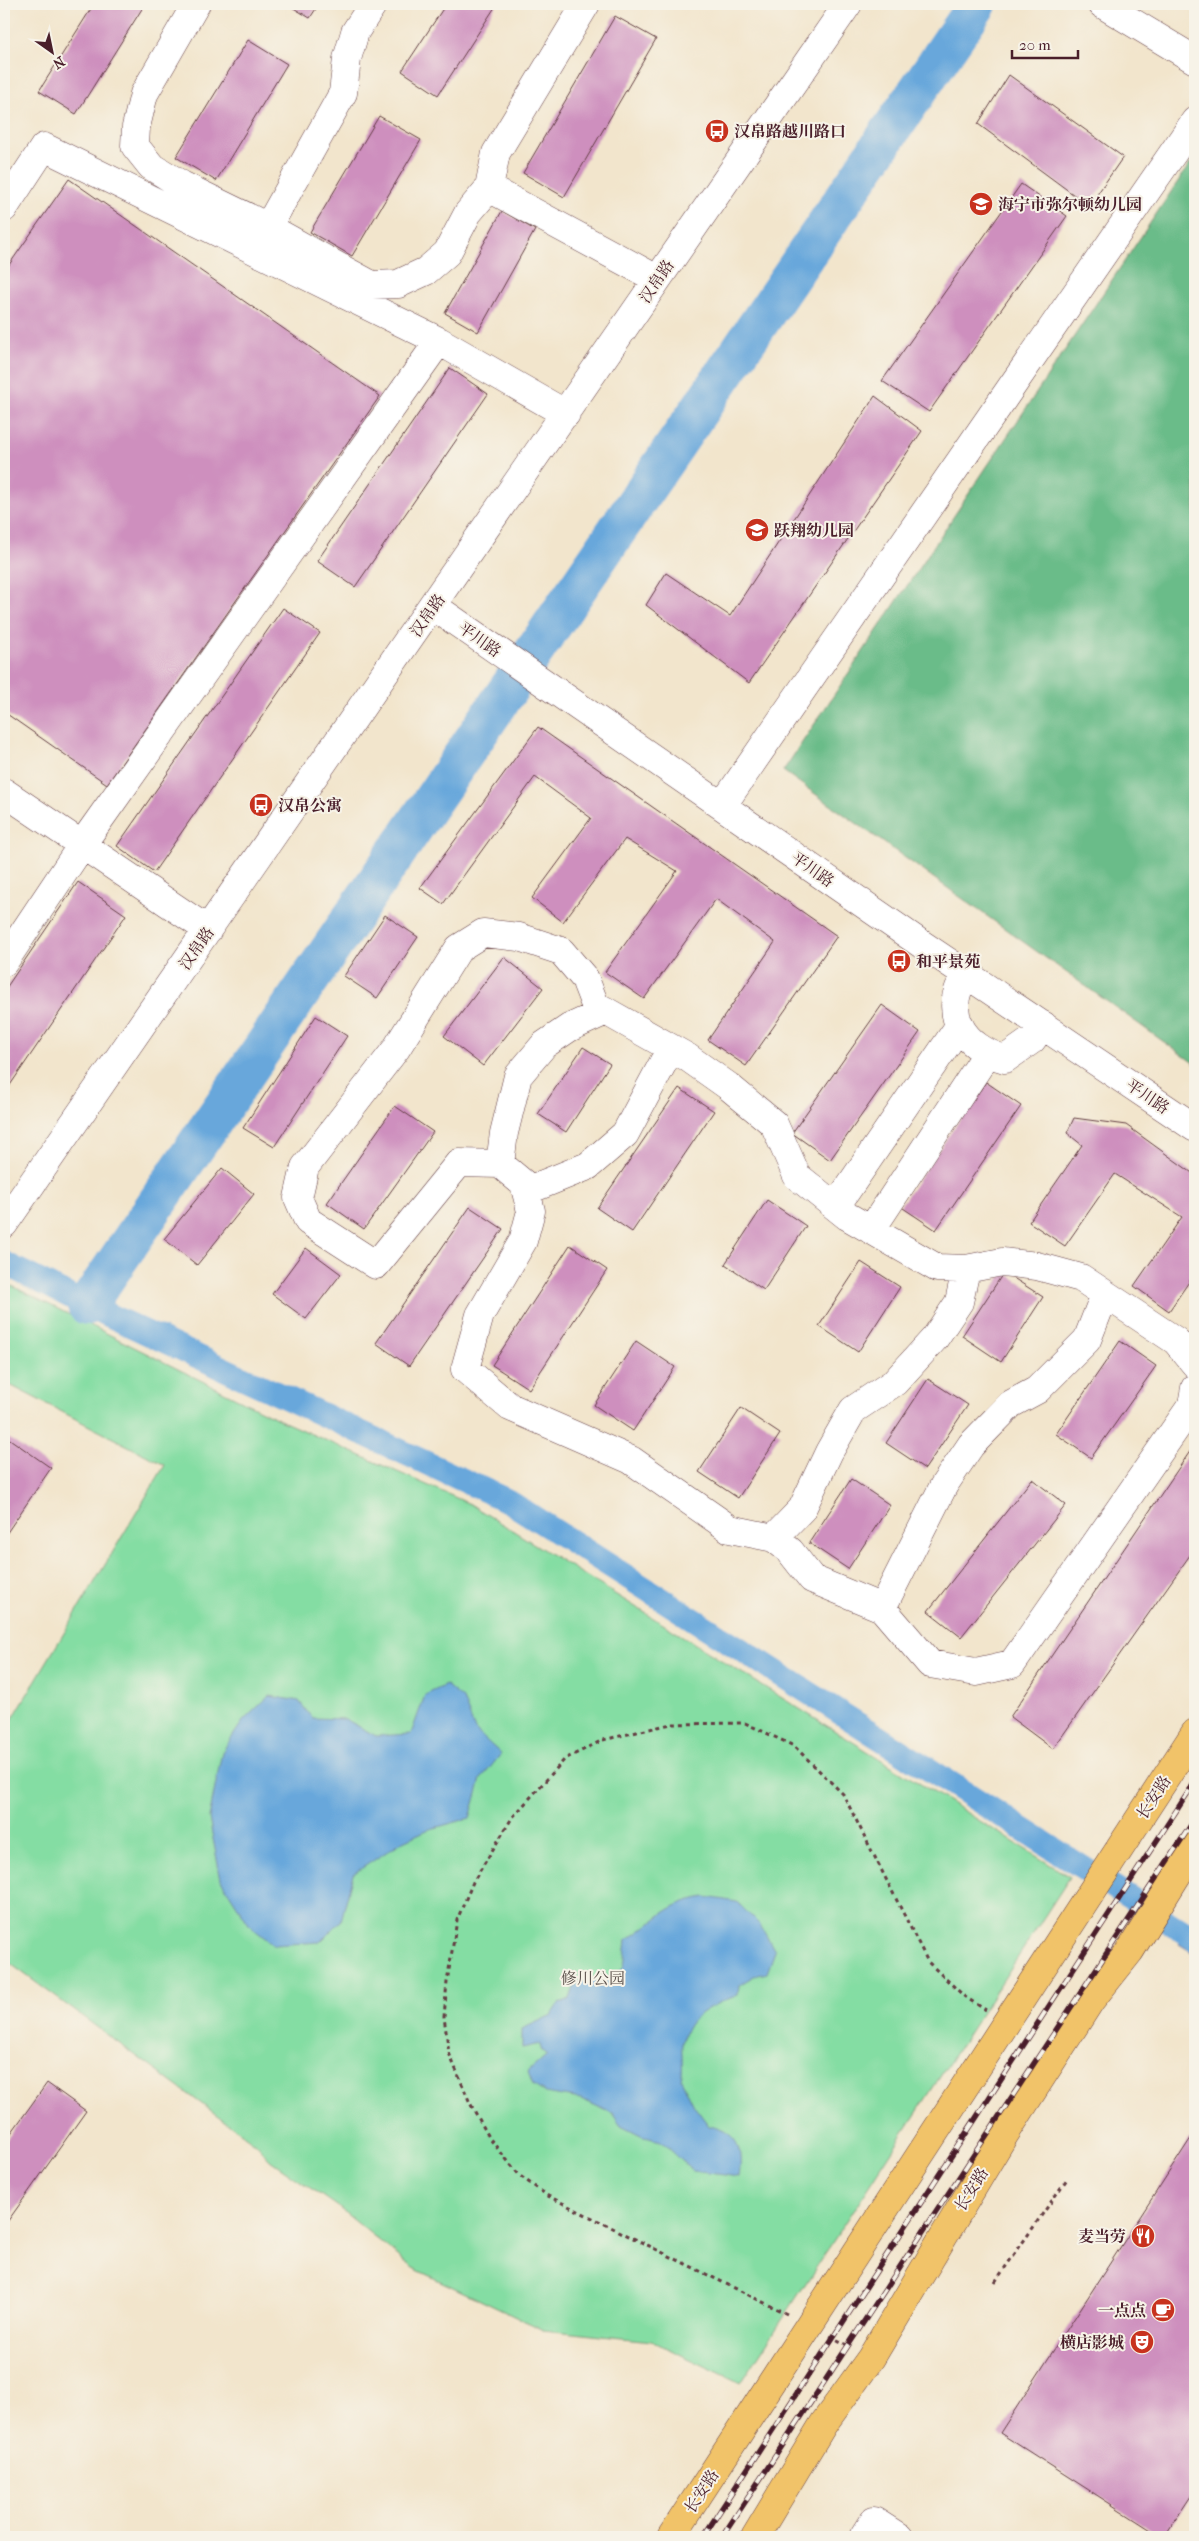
<svg xmlns="http://www.w3.org/2000/svg" width="1199" height="2541" font-family="'IM FELL French Canon','Noto Serif SC',serif">
<style>
.green{fill:#84dda3;stroke:#677e67}
.forest{fill:#6bbc89;stroke:#5a6e5a}
.water{fill:#68a7db;stroke:#596383}
.lines{fill:none;stroke-linecap:round;stroke-linejoin:round}
.canal{stroke:#68a7db;stroke-width:24}
.river{stroke:#68a7db;stroke-width:40}
.building{fill:#ce8fbe}
.minor-casing{stroke:#633d43;stroke-width:29}
.major-casing{stroke:#633d43;stroke-width:29}
.path{stroke:#633d43;stroke-width:3;stroke-dasharray:4 4;stroke-linecap:butt}
.minor{stroke:#fff;stroke-width:28}
.major{stroke:#f1c369;stroke-width:28}
.rail-casing{stroke:#4a1f2b;stroke-width:5.5}
.rail{stroke:#f7f3e8;stroke-width:4;stroke-dasharray:11;stroke-linecap:butt}
.labels{text-anchor:middle;stroke-width:4;stroke-linejoin:round;paint-order:stroke}
.poi-label{font-size:16px;font-weight:bold;fill:#4a1f2b;stroke:#f7f3e8;text-anchor:start}
.street-label{font-size:16px;fill:#4a1f2b;stroke:#f7f3e8}
.park-label{font-size:16px;fill:#584e49;stroke:#f7f3e8}
</style>
<rect width="100%" height="100%" fill="#f7f3e8"/>
<filter id="ink" filterUnits="userSpaceOnUse"><feTurbulence type="fractalNoise" baseFrequency=".02" numOctaves="2"/><feDisplacementMap in="SourceGraphic" scale="10" xChannelSelector="R" yChannelSelector="G"/><feConvolveMatrix kernelMatrix="1 2 1 2 8 2 1 2 1" color-interpolation-filters="sRGB"/></filter>
<filter id="wash" filterUnits="userSpaceOnUse"><feTurbulence type="fractalNoise" baseFrequency=".0096" numOctaves="4" result="noise"/><feDisplacementMap in="SourceGraphic" scale="20" xChannelSelector="R" yChannelSelector="G"/><feGaussianBlur stdDeviation="1.12" result="paint"/><feColorMatrix in="noise" values="0 0 0 0 0 0 0 0 0 0 0 0 0 0 0 0 0 1.4 0 .05"/><feComposite in="paint" operator="in"/></filter>
<g filter="url(#wash)">
<rect width="100%" height="100%" fill="#f2e5cc"/>
<!-- green -->
<path class="green" d="M12,1286l270,135 188,83 600,373 -329,506 -89,-42 -109,-11 -130,-62 -74,-60 -69,-48 -15,-17 -251,-184v-226l161,-268 -161,-83v-83z"/>
<!-- forest -->
<path class="forest" d="M1195,156v908l-412,-293z"/>
<!-- water -->
<path class="water" d="M446,1685l17,14 12,31 26,24 -20,25 -11,39 -43,12 -24,11 -50,33 -12,47 -21,21 -46,3 -24,-19 -29,-46 -12,-62 13,-66 21,-31 26,-25 30,5 13,17 33,1 31,17 35,-2 14,-39z
M706,1897l31,5 23,23 15,26 -8,22 -13,3 -15,9 -1,10c-24,10 -52,19 -56,49 -1,12 2,23 -1,35l13,27 15,20c30,6 34,24 30,51l-46,-6 -32,-30 -20,-5 -20,-10 -9,-13 -31,-14 -36,-6 -12,-8 -5,-13 19,-17 -5,-4 -2,-7 -18,4v-19l30,-14 8,-12 10,-4 4,-12 9,-7h27l14,-14 3,-26c31,-20 39,-37 79,-43z
M1195,1918v36l-16,-10z"/>
<g class="lines">
<!-- canal -->
<path class="canal" d="M4,1263l83,42 421,196 687,438"/>
<!-- river -->
<path class="river" d="M87,1305l890,-1301"/>
</g>
<g id="blocks">
<!-- building -->
<path class="building" d="M94,4h51l-69,110 -37,-23z
M287,4h32l-9,14z
M446,4h51l-59,91 -36,-24z
M615,16l41,23 -92,158 -41,-24z
M248,40l39,24 -71,117 -40,-24z
M1009,75l114,82 -34,49 -111,-82z
M379,116l42,24 -69,116 -42,-24z
M69,179l311,217 -273,388 -103,-72v-440z
M1021,184l46,32 -138,196 -47,-31z
M502,211l33,19 -57,102 -33,-19z
M450,368l38,26 -133,193 -38,-26z
M875,396l47,35 -173,252 -103,-78 20,-32 64,43z
M283,608l37,25 -166,239 -37,-26z
M538,727l299,209 -91,130 -38,-26 67,-98 -59,-43 -72,100 -39,-27 72,-101 -52,-32 -62,83 -31,-24 59,-80 -56,-41 -92,127 -23,-16z
M78,882l48,33 -122,179v-103z
M385,915l33,22 -41,61 -33,-22z
M504,957l39,31 -60,78 -39,-30z
M882,1005l38,27 -90,128 -38,-27z
M316,1016l31,20 -73,111 -31,-19z
M583,1047l27,17 -44,68 -28,-18z
M986,1082l35,24 -85,124 -36,-24z
M679,1088l35,23 -82,121 -35,-24z
M395,1106l38,26 -69,97 -37,-26z
M1074,1118l52,7 69,50v98l-26,38 -35,-25 48,-69 -67,-43 -50,72 -36,-24 53,-77 -15,-12z
M222,1168l32,26 -57,71 -33,-26z
M767,1200l39,26 -42,64 -39,-26z
M470,1207l33,22 -94,137 -33,-23z
M570,1245l37,25 -78,119 -37,-24z
M306,1248l35,26 -35,45 -34,-25z
M861,1262l39,25 -42,65 -39,-26z
M1004,1272l39,25 -42,65 -39,-26z
M636,1341l39,26 -42,64 -39,-26z
M1120,1341l36,25 -65,92 -35,-24z
M928,1379l40,26 -43,64 -39,-26z
M741,1408l39,26 -42,64 -39,-26z
M4,1435l47,33 -47,69z
M1195,1444v104l-142,201 -43,-32z
M851,1479l39,26 -42,64 -39,-26z
M1032,1479l34,26 -105,132 -33,-26z
M47,2083l39,28 -81,114 -1,-82z
M1195,2132v358l-31,47h-2l-162,-104z"/>
</g>
</g>
<g filter="url(#ink)">
<use href="#blocks" fill-opacity="0" stroke="#633d43" stroke-width="1"/>
<g class="lines">
<!-- minor casing -->
<g class="minor-casing">
<path id="minor" d="M196,4l-52,90 -8,33 -1,19 16,20 31,19 80,39 84,47 26,14 26,-1 28,-13 21,-18 21,-40 21,-25 7,-35 90,-149
M1102,4l93,56
M489,188l168,91
M4,208l40,-61 395,194 127,73
M268,227l75,-134 4,-34 8,-27 18,-28
M433,606l484,335 278,187
M4,792l204,138
M722,806l473,-685
M4,962l86,-129 349,-492
M967,974c-28,38 -3,74 38,85l27,-19 11,-15
M500,1164l4,-31 14,-57 26,-31 25,-17 37,-17
M526,1191l62,-25 37,-32 46,-86
M836,1206l124,-181
M4,1224l844,-1220
M871,1230l116,-176
M1195,1364l-19,-23 -95,-63 -44,-12 -35,-4 -36,7 -29,-1 -90,-52 -50,-40 -23,-52 -46,-38 -41,-29 -92,-52 -10,-26 -24,-28 -42,-14 -36,-4 -24,15 -63,101 -91,118 -7,31 10,23 68,44 83,-102 41,1 24,20 7,27 -8,30 -43,74 -15,54 45,38 121,53 99,69 44,9 16,13 22,28 70,29 48,56 46,8 36,-8 180,-259 3,-17
M774,1538l28,-29 27,-57 24,-42 42,-28 40,-44 24,-36 7,-33
M882,1608l62,-123 27,-40 40,-41 26,-14 50,-50 18,-46
M864,2537l10,-16 25,16"/>
</g>
<!-- major casing -->
<g class="major-casing">
<path id="major" d="M671,2537l524,-804
M755,2537l69,-114 47,-65 132,-221 88,-137 39,-49 65,-105"/>
</g>
<!-- path -->
<path class="path" d="M995,2282l72,-103
M787,2314l-239,-118 -28,-20 -30,-37 -20,-36 -21,-50 -5,-36 3,-35 10,-62 16,-38 39,-64 53,-59 38,-19 68,-16 74,-1 49,23 49,48 85,168 37,35 21,13
M830,2336l19,10"/>
<!-- minor -->
<use href="#minor" class="minor"/>
<!-- major -->
<use href="#major" class="major"/>
<!-- rail casing -->
<g class="rail-casing">
<path id="rail" d="M703,2537l492,-755
M722,2537l473,-718"/>
</g>
<!-- rail -->
<use href="#rail" class="rail"/>
</g>
</g>
<!-- icons -->
<defs>
<g id="bus-disc" transform="scale(1.25)"><circle r="9.5" fill="#c8321e" stroke="#f7f3e8"/><path d="M-5-6H5V4H4V6H2V4H-2V6H-4V4H-5ZM-3.5-4V0h7V-4ZM-3.5 1.2v1.5H-2V1.2ZM2 1.2v1.5H3.5V1.2Z" fill="#fff"/></g>
<g id="school-disc" transform="scale(1.25)"><circle r="9.5" fill="#c8321e" stroke="#f7f3e8"/><path d="M0-5L7-2L0 1L-7-2ZM-4 1L0 2.5L4 1V4Q0 6-4 4Z" fill="#fff"/></g>
<g id="restaurant-disc" transform="scale(1.25)"><circle r="9.5" fill="#c8321e" stroke="#f7f3e8"/><path d="M-5-6h1v4h1v-4h1v4h1v-4h1v5L-1.5 .5V6h-2V.5L-5-1ZM5-6V6H3V1.5H1.5Q1.5-4 5-6Z" fill="#fff"/></g>
<g id="cafe-disc" transform="scale(1.25)"><circle r="9.5" fill="#c8321e" stroke="#f7f3e8"/><path d="M-5.5-4.5H6V0H3Q3 3.5 0 3.5H-2.5Q-5.5 3.5-5.5 0ZM3-3.2v2h1.7v-2ZM-6 4.5H4V6H-6Z" fill="#fff"/></g>
<g id="theatre-disc" transform="scale(1.25)"><circle r="9.5" fill="#c8321e" stroke="#f7f3e8"/><path d="M-5-5.5Q0-4 5-5.5V0Q5 5 0 6Q-5 5-5 0ZM-3.3-2.5H-1v1.5H-3.3ZM1-2.5H3.3v1.5H1ZM-2.8 1Q0 5.5 2.8 1Z" fill="#fff"/></g>
</defs>
<g fill-rule="evenodd">
<use href="#bus-disc" x="717" y="131"/>
<use href="#school-disc" x="981" y="204"/>
<use href="#school-disc" x="757" y="530"/>
<use href="#bus-disc" x="261" y="805"/>
<use href="#bus-disc" x="899" y="961"/>
<use href="#restaurant-disc" x="1143" y="2236"/>
<use href="#cafe-disc" x="1163" y="2310"/>
<use href="#theatre-disc" x="1142" y="2342"/>
</g>
<g class="labels">
<!-- poi labels -->
<g class="poi-label">
<text x="734" y="137">汉帛路越川路口</text>
<text x="998" y="210">海宁市弥尔顿幼儿园</text>
<text x="774" y="536">跃翔幼儿园</text>
<text x="278" y="811">汉帛公寓</text>
<text x="916" y="967">和平景苑</text>
<text x="1126" y="2242" text-anchor="end">麦当劳</text>
<text x="1146" y="2316" text-anchor="end">一点点</text>
<text x="1124" y="2348" text-anchor="end">横店影城</text>
</g>
<!-- street labels -->
<g class="street-label">
<text transform="translate(656 281) rotate(-56)" y="6">汉帛路</text>
<text transform="translate(427 615) rotate(-55)" y="6">汉帛路</text>
<text transform="translate(480 639) rotate(35)" y="6">平川路</text>
<text transform="translate(813 869) rotate(35)" y="6">平川路</text>
<text transform="translate(196 948) rotate(-55)" y="6">汉帛路</text>
<text transform="translate(1148 1096) rotate(34)" y="6">平川路</text>
<text transform="translate(1153 1797) rotate(-57)" y="6">长安路</text>
<text transform="translate(971 2189) rotate(-58)" y="6">长安路</text>
<text transform="translate(701 2491) rotate(-57)" y="6">长安路</text>
</g>
<!-- park labels -->
<g class="park-label">
<text x="593" y="1984">修川公园</text>
</g>
</g>
<!-- margin -->
<rect width="1199" height="2541" fill="none" stroke="#f7f3e8" stroke-width="20"/>
<!-- north arrow -->
<g transform="translate(52 52) rotate(147)" stroke="#f7f3e8" stroke-width="4" paint-order="stroke">
<path d="M0-4L9 19L0 12L-9 19Z" fill="#4a1f2b"/>
<text y="-8" font-size="14" font-weight="bold" text-anchor="middle" fill="#4a1f2b">N</text>
</g>
<!-- scale -->
<path d="M1012 50v8h66v-8" fill="none" stroke="#4a1f2b" stroke-width="2.5"/>
<text x="1019" y="50" font-size="15" fill="#4a1f2b" stroke="#f7f3e8" stroke-width="4" paint-order="stroke">20 m</text>
</svg>
